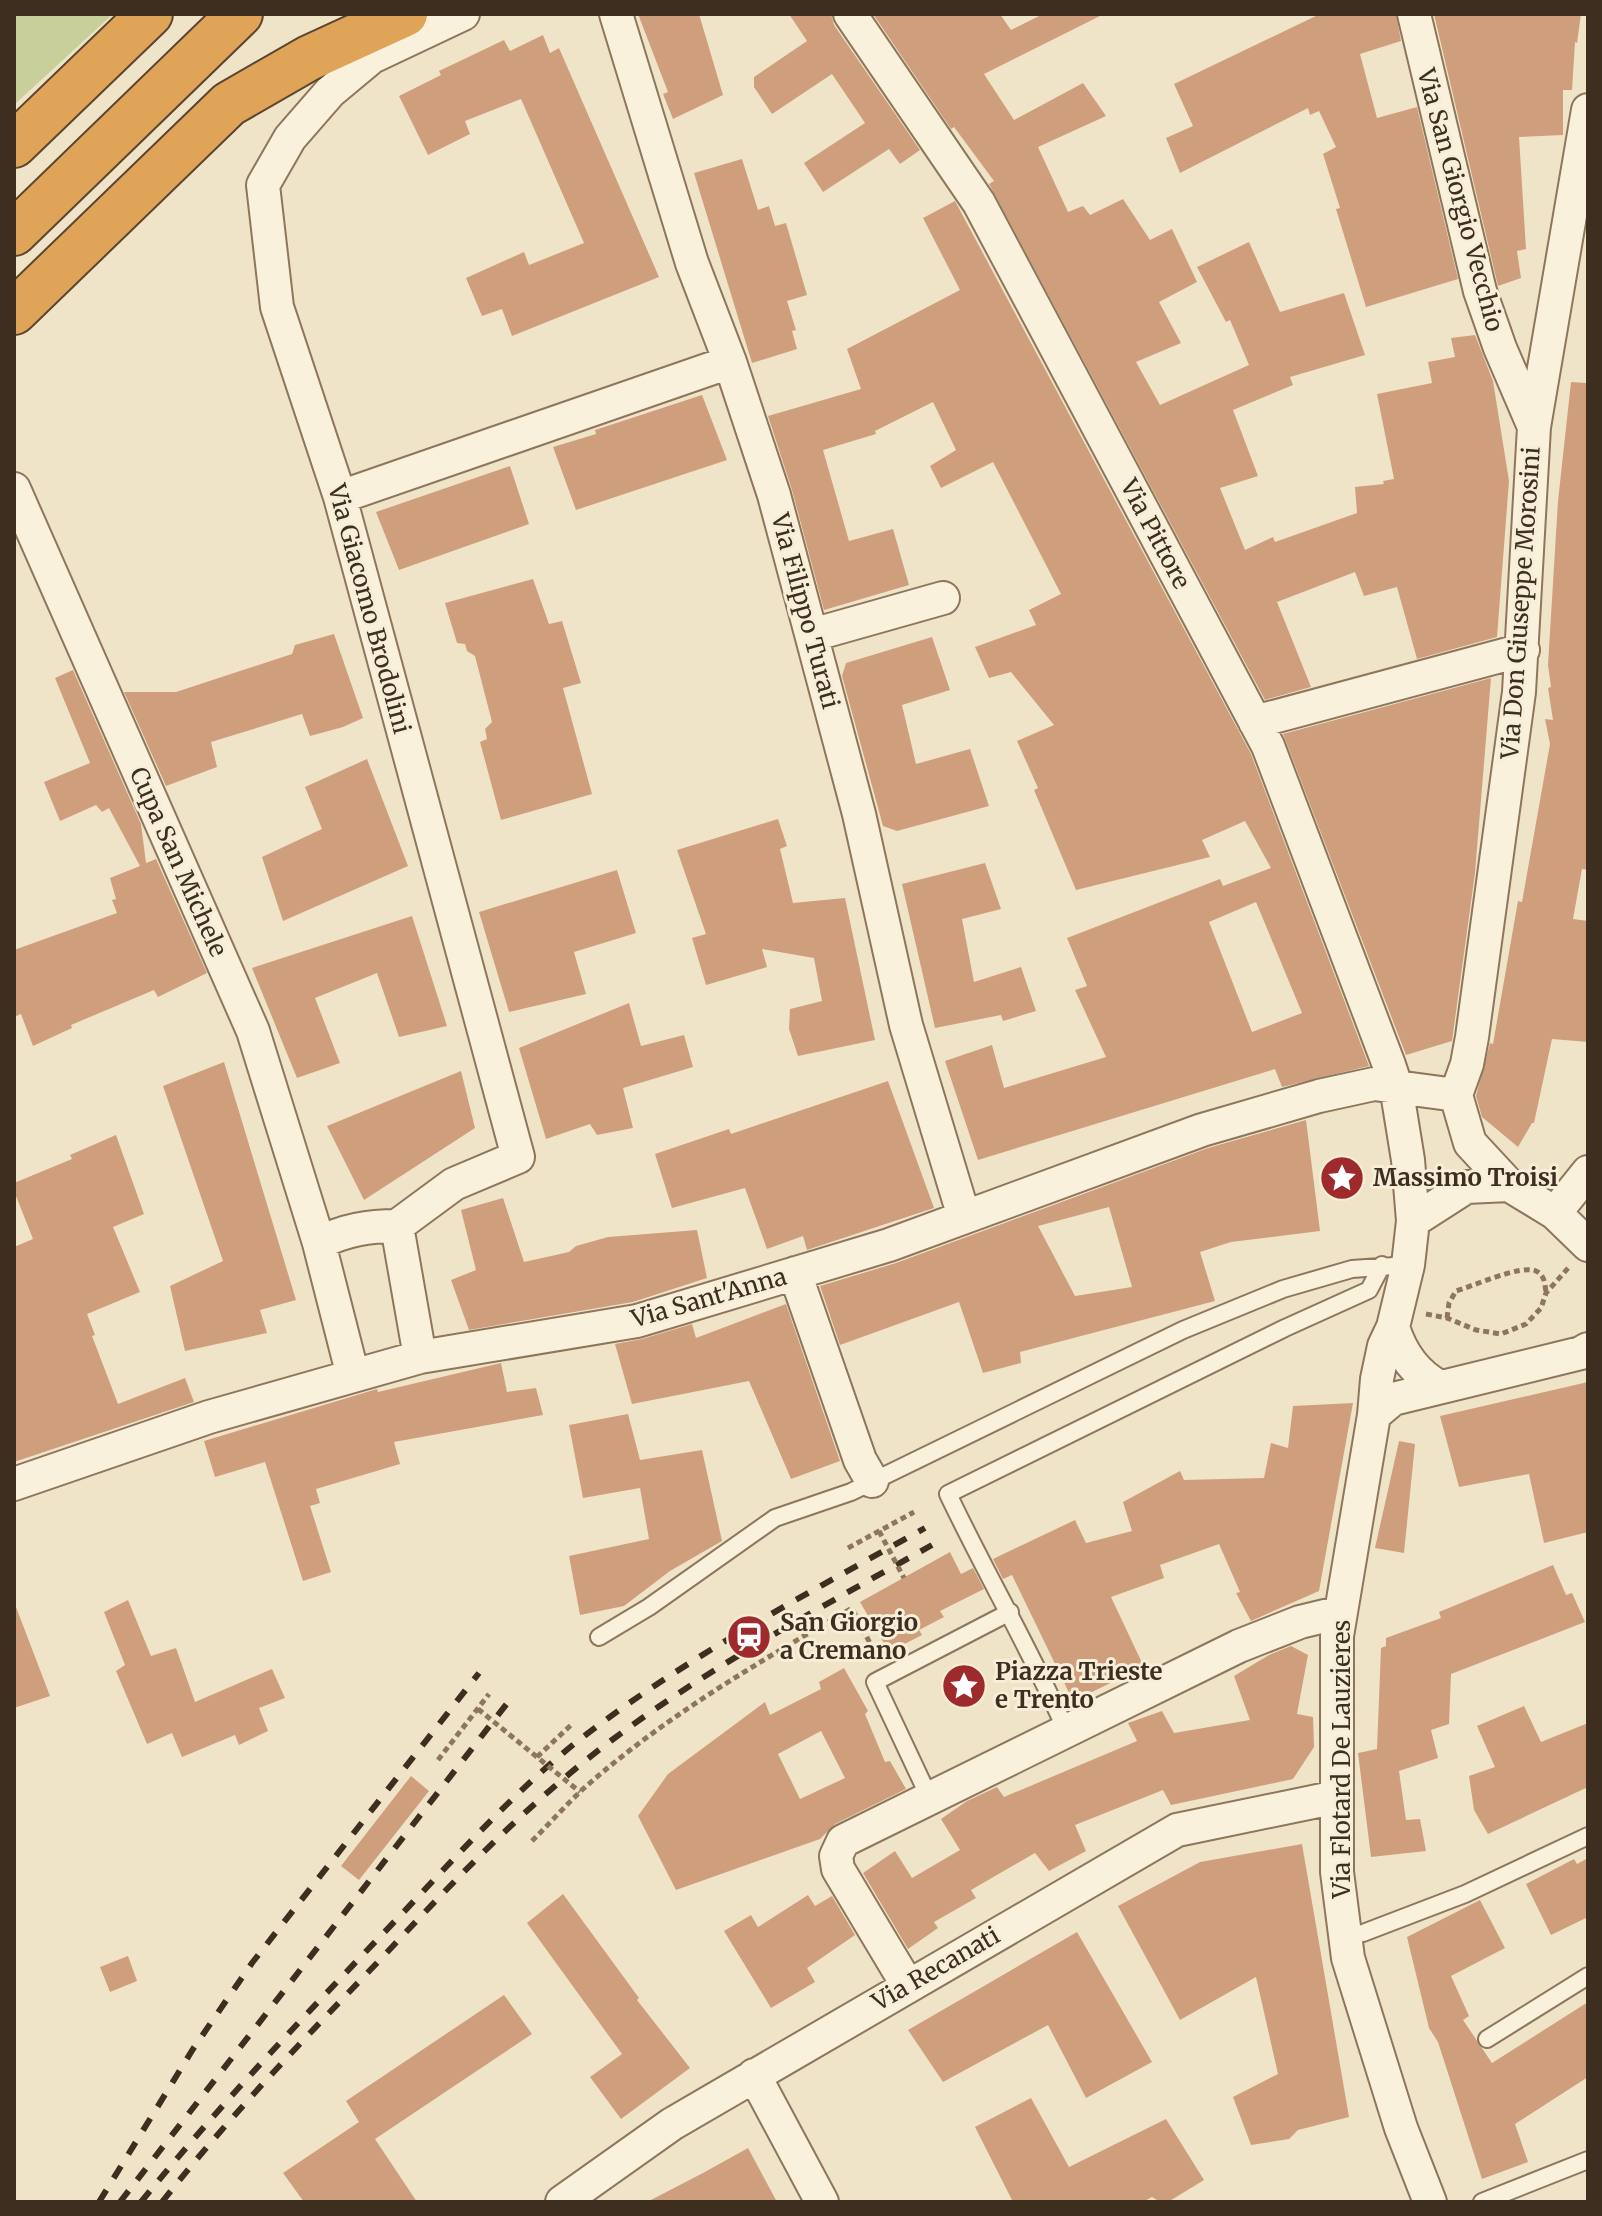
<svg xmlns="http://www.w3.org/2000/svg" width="1602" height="2216" font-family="Merriweather,serif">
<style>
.green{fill:#c9cf9b}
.building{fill:#cf9f7d;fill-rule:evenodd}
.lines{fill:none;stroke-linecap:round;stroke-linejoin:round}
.lane-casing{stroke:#8d765c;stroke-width:20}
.street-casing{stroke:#8d765c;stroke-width:36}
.highway-casing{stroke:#5b4430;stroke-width:48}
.path{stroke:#8d765c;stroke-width:5;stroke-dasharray:6 4;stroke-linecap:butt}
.lane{stroke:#faf1dc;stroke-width:16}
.street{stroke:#faf1dc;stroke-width:32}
.highway{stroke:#e0a458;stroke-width:44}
.rail{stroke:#3d2e20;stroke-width:6;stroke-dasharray:14 14;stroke-linecap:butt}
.path-bridge{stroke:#8d765c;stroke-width:5;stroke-dasharray:6 4;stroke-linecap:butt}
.labels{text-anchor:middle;stroke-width:6;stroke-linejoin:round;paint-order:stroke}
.street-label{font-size:24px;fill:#3d2e20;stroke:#f7eed8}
.poi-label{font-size:24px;font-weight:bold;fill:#3d2e20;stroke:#f7eed8;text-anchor:start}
</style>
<rect width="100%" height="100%" fill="#f0e4c8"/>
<!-- green -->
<path class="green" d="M14,14h99l-99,91z"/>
<!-- building -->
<path class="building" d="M638,14h61l24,81 -50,24 -10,-25 5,-2z
M789,14h42l3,11 86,125 -20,14 -11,-15 -66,43 -19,-29 61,-40 -33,-49 -60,40 -18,-27v-10l53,-36z
M873,14h127l11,16 32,-16h61l-120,60 30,46 69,-37 23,33 -68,31 30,65 15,-6 7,9 33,-16 27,41 22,-11 25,53 -38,20 22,41 -45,19 24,43 89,-40 -19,-45 -4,2 -29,-55 52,-25 31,70 64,-19 21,62 -75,22 3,8 -60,25 25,66 -38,12 25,62 28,-13 2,5 82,-29 -2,-26 29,-3 -1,-3 11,-2 -17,-85 55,-11 -4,-21 27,-5 -4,-19 24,-3 18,46 16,100 -12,156 -80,22 -20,-72 -33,9 -9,-24 -78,30 34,85 -46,13 -276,-516 5,-3 -40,-54 -3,2z
M1320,14h76l5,27 -41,13 17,64 40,-11 41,172 -92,28 -30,-98 4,-1 -17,-54 13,-7 -17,-36 -9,4 -2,-7 -128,65 -14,-35 27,-12 -19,-42z
M1434,14h147l-4,29 -2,-1 -3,48h-9v45l-44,2 7,112 -9,2 4,27 -23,8z
M543,35l7,18 9,-5 100,229 -147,59 -10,-27 -20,7 -16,-38 58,-26 5,13 55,-22 -63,-144 -56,22 5,13 -42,21 -29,-59 42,-21 -2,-4 65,-31 6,11z
M742,159l16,51 11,-4 6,20 11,-3 21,72 -20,6 9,29 -4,1 5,18 -45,14 -58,-190z
M955,201l296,553 118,312 -87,21 -7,-18 -297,91 -33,-99 47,-16 12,43 102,-31 -31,-67 12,-4 -20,-48 153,-59 3,7 48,-18 -26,-47 -43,19 8,17 -134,33 -42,-100 4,-2 -21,-47 37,-16 -43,-53 -22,6 -14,-31 61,-22 -7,-15 32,-16 -68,-132 -52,26 -11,-22 26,-16 -23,-48 -58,29 1,3 -53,16 26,91 44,-12 16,56 -85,25 -32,-120 -24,-74 93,-27 -14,-40 113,-59 -37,-72zM1256,902l46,111 -50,19 -43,-110z
M1571,382l17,1v487l-6,-1 -9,50 15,2v121l-36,-3 -18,84h-2l-14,24 -36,-30 -6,-21 14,-53 3,1 25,-143 4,1 28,-158 -5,-25 8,1 -5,-32 3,-1 -3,-22 10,-164z
M702,395l25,65 -151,50 -23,-63 43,-13 -1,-4z
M510,466l19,58 -130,46 -23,-58z
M533,579l16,45 13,-3 19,62 -18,5 29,106 -91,26 -21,-78 7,-3 -2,-10 7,-7 -17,-66 -8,-5 -2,-7 -8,-1 -12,-40z
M334,634l29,84 -20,9 -33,9 -8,-22 -91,28 6,25 -51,19 -42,-94h52l116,-38 3,-9z
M932,637l18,53 -48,15 14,59 54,-15 19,57 -92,25 -14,-5 -41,-150 4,-13z
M73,670l68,154 5,39 10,-4 51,114 -49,24 -4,-7 -83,35 1,3 -39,18 -12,-32 -7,3v-67l103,-37 -5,-13 4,-1 -6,-21 30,-12 -31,-58 -7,4 -6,-7 -36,16 -16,-39 46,-19 -35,-85z
M1491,678l-16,195 -23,168 -46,14 -123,-321z
M367,759l41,107 -125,55 -21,-64 60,-28 -17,-42z
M778,819l9,27 -7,3 13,54 52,-5 30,142 -77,16 -9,-27 1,-20 32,-8 -8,-43 -52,-9 5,18 -61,18 -14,-47 14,-4 -29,-84z
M985,863l16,46 -39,10 12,63 47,-15 15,44 -33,10 -2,-6 -66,13 -33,-144z
M617,870l19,63 -62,19 12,42 -77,18 -30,-100z
M412,916l35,110 -48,11 -22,-64 -62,25 25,65 -43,15 -45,-110z
M629,1003l12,43 43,-11 9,32 -70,21 10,40 -36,7 -7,-11 -44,15 -27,-91z
M224,1062l72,238 -36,10 7,23 -82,18 -15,-65 53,-25 -60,-175z
M461,1071l14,57 -111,72 -37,-74z
M888,1081l46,127 -127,42 -4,-14 -36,13 -22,-61 -73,20 -17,-54 74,-25 2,5z
M1306,1120l14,111 -89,11 -31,10 15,49 -195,51 1,11 -38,10 -24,-71 -119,43 -20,-59 76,-23 312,-115zM1109,1207l23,80 -57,9 -37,-70z
M116,1135l28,79 -31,13 27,65 -53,22 8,21 -3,1 26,68 67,-26 9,24 -180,60v-215l19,-8 -19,-48v-8l58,-24 -2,-4z
M503,1198l21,64 45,-10 7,-6 32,-9 89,-7 10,48 -74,24 -164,28 -18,-50 25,-10 -15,-60z
M786,1304l54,157 -49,18 -42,-98 -117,23 -17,-60 27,-5 50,-15 4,14z
M501,1363l6,29 29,-4 7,27 -149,27 6,22 -84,25 4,14 -10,3 21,66 -28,9 -38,-119 -50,15 -11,-36 173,-52 1,3z
M1588,1382v150l-44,11 -15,-69 -70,13 -19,-71z
M1353,1403l-34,188 -68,30 -15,-28 4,-1 -21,-48 -59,21 4,13 -53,19 33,70 -71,34 -61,-126 -9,4 -10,-20 82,-39 11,23 46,-12 -9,-29 57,-31 4,9 80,-2 7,-35 17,5 5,-42z
M628,1414l12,46 62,-10 20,91 -52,30 -46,35 -44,9 -11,-59 80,-17 -9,-51 -57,10 -14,-73z
M1399,1441l16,3 -11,109 -29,-5z
M950,1552l11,22 12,-6 11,21 -44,22 4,6 -25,13 3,5 -33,17 -29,-50z
M1553,1565l13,30 6,-2 13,29 -134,52 -2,50 -18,6 7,28 -39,13 7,49 14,-1 6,32 -55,6 -13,-104 19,-4 4,-101 5,-2v-8l55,-20 -2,-6z
M128,1600l23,56 25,-8 19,54 77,-33 13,29 -26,10 9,23 -29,14 -4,-10 -53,22 -10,-24 -25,11 -31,-73 9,-6 -21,-53z
M16,1607l34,89 -36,12v-100z
M1291,1646l17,9 -11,59 16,3 1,30 -21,32 -122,26 -8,-15 -88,35 11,26 -37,20 -14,-18 -64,37 5,8 -42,24 4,6 -30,21 -45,-76 32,-22 17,27 48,-28 -19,-31 26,-18 30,-14 7,10 133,-56 -9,-18 34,-12 12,22 76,-13 -16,-44 35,-21z
M844,1668l24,43 -3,3 20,48 5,-1 16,28 -71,35 -15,15 -144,51 -38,-74 30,-42 97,-72 5,13 51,-26 -2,-7zM821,1731l24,47 -45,21 -22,-45z
M1524,1706l17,36 47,-19v64l-100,47 -14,-24 -5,-34 26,-9 -18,-41z
M411,1776l18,15 -70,89 -18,-14z
M1302,1844l47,273 -51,13 -9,9 -38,6 -18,-48 45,-23 -22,-97 -76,43 -62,-114 82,-44z
M1588,1858v59l-37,18 -25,-51 48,-25 3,5z
M563,1894l76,104 -2,2 53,68 -69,51 -31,-42 32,-23 -95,-131z
M808,1895l7,11 17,-10 23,39 -48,33 8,14 -44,26 -47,-77 27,-16 7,12z
M1480,1900l25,48 -54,28 18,40 -6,4 29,43 96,-61v75l-73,47 13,38 -46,17 -44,-137 -9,-14 -22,-91z
M1077,1932l75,130 -66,36 -38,-73 -105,57 -35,-52z
M128,1956l9,25 -27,11 -10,-25z
M504,1995l28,39 -157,105 42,63h-113l-21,-29 76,-51 -13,-21z
M1031,2098l38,69 97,-48 38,61 -36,22h-8l-8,-5 -9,5h-130l-38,-75z
M748,2148l29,54h-130l56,-29z"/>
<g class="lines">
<!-- lane casing -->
<g class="lane-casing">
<path id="lane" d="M599,1637l50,-30 126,-89 76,-26 332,-162 100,-41 69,-20 56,-4
M1066,1730c-36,-81 -80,-156 -118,-236l337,-166 84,-38 13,-25
M930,1799l-55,-117 135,-70
M1344,1937l19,-4 102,-39 123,-58
M1487,2039l101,-63
M1482,2202l106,-42"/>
</g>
<!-- street casing -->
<g class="street-casing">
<path id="street" d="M616,14l76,249 38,99 44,133 85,319 47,211 58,192
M850,14l129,189 289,543 121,319 7,21 12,74 5,61 -5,44 -15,62 -9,19 -7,33 -3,36 -37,221v236l11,86 53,170 29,74
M1414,14l66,277 20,57 34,79
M14,489l239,542 66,212
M340,497l390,-135
M812,635l131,-37
M1255,722l268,-72
M1456,1095l11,-31 5,-27 47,-345 15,-265 54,-317
M1456,1095l14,48 39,42 46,28 33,32
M1555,1213l33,-41
M1413,1221l53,-34 43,-2
M397,1226l57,-42 64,-27 -178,-660 -63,-190 -14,-122 27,-47 40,-46 42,-35 91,-43
M795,1273l65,187 12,21
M1393,1327c8,26 22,47 47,60
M353,1376l-34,-133c26,-13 49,-17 78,-17l23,131
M1374,1415l19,-16 188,-46 7,-4
M14,1484l195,-67 211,-60 217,-36 252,-76 313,-115 117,-34 55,-12 82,11
M908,1986l-70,-117 -2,-13 7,-15 396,-195 61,-24 41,-10
M754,2075l68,127
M562,2202l110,-78 505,-294 160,-33"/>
</g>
<!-- highway casing -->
<g class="highway-casing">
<path id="highway" d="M14,145l136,-131
M14,233l226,-219
M14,312l215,-208 80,-46 96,-44"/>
</g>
<!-- path -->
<path class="path" d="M1426,1314l21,4 29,12 25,4 25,-10 15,-16 5,-15 23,-26
M1447,1318l2,-15 7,-12c17,-5 66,-27 80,-20 9,4 9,14 10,22
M848,1548l66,-36
M537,1757l34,-32
M438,1760l51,-66
M532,1841c17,-17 34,-36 51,-52 81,-72 176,-127 269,-181l24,47"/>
<!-- lane -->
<use href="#lane" class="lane"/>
<!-- street -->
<use href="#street" class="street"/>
<!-- highway -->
<use href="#highway" class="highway"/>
<!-- rail -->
<path class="rail" d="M99,2202l94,-153 59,-86 227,-290
M120,2202l392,-505
M141,2202c80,-99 168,-191 256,-283 57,-60 113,-123 177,-175 108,-85 231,-149 351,-216
M162,2202c66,-84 140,-161 214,-238 75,-80 149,-159 236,-224 100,-75 212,-134 320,-195"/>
<!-- path-bridge -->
<path class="path-bridge" d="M879,1531l25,47
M478,1709l102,83"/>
</g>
<!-- icons -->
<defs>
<g id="sight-disc" transform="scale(2.3)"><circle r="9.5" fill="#9e2a2b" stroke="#f7eed8"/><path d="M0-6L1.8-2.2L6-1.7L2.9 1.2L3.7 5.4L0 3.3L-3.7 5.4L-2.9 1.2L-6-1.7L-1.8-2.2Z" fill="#fff"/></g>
<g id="station-disc" transform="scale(2.3)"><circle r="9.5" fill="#9e2a2b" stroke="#f7eed8"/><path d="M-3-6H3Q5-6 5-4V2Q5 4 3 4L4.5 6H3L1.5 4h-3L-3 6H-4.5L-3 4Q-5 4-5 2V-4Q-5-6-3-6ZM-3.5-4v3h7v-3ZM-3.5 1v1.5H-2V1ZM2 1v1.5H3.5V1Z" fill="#fff"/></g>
</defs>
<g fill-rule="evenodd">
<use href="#sight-disc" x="1342" y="1178"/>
<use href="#station-disc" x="749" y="1637"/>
<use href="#sight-disc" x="964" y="1686"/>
</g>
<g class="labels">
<!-- street labels -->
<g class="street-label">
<text transform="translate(1460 200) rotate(75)" y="8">Via San Giorgio Vecchio</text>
<text transform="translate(1155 534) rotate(62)" y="8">Via Pittore</text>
<text transform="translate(1521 603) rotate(-86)" y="8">Via Don Giuseppe Morosini</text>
<text transform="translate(369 609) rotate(75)" y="8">Via Giacomo Brodolini</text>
<text transform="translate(805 611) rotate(75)" y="8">Via Filippo Turati</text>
<text transform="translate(178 862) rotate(66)" y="8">Cupa San Michele</text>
<text transform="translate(709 1298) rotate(-16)" y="8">Via Sant'Anna</text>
<text transform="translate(1342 1759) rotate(-90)" y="8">Via Flotard De Lauzieres</text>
<text transform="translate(936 1969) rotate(-30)" y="8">Via Recanati</text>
</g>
<!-- poi labels -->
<g class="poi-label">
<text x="1373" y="1186">Massimo Troisi</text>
<text x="780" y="1631">San Giorgio<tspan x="780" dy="28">a Cremano</tspan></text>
<text x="995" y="1680">Piazza Trieste<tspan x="995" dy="28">e Trento</tspan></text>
</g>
</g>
<!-- border -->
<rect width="1602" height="2216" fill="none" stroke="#3d2e20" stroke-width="32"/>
</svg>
